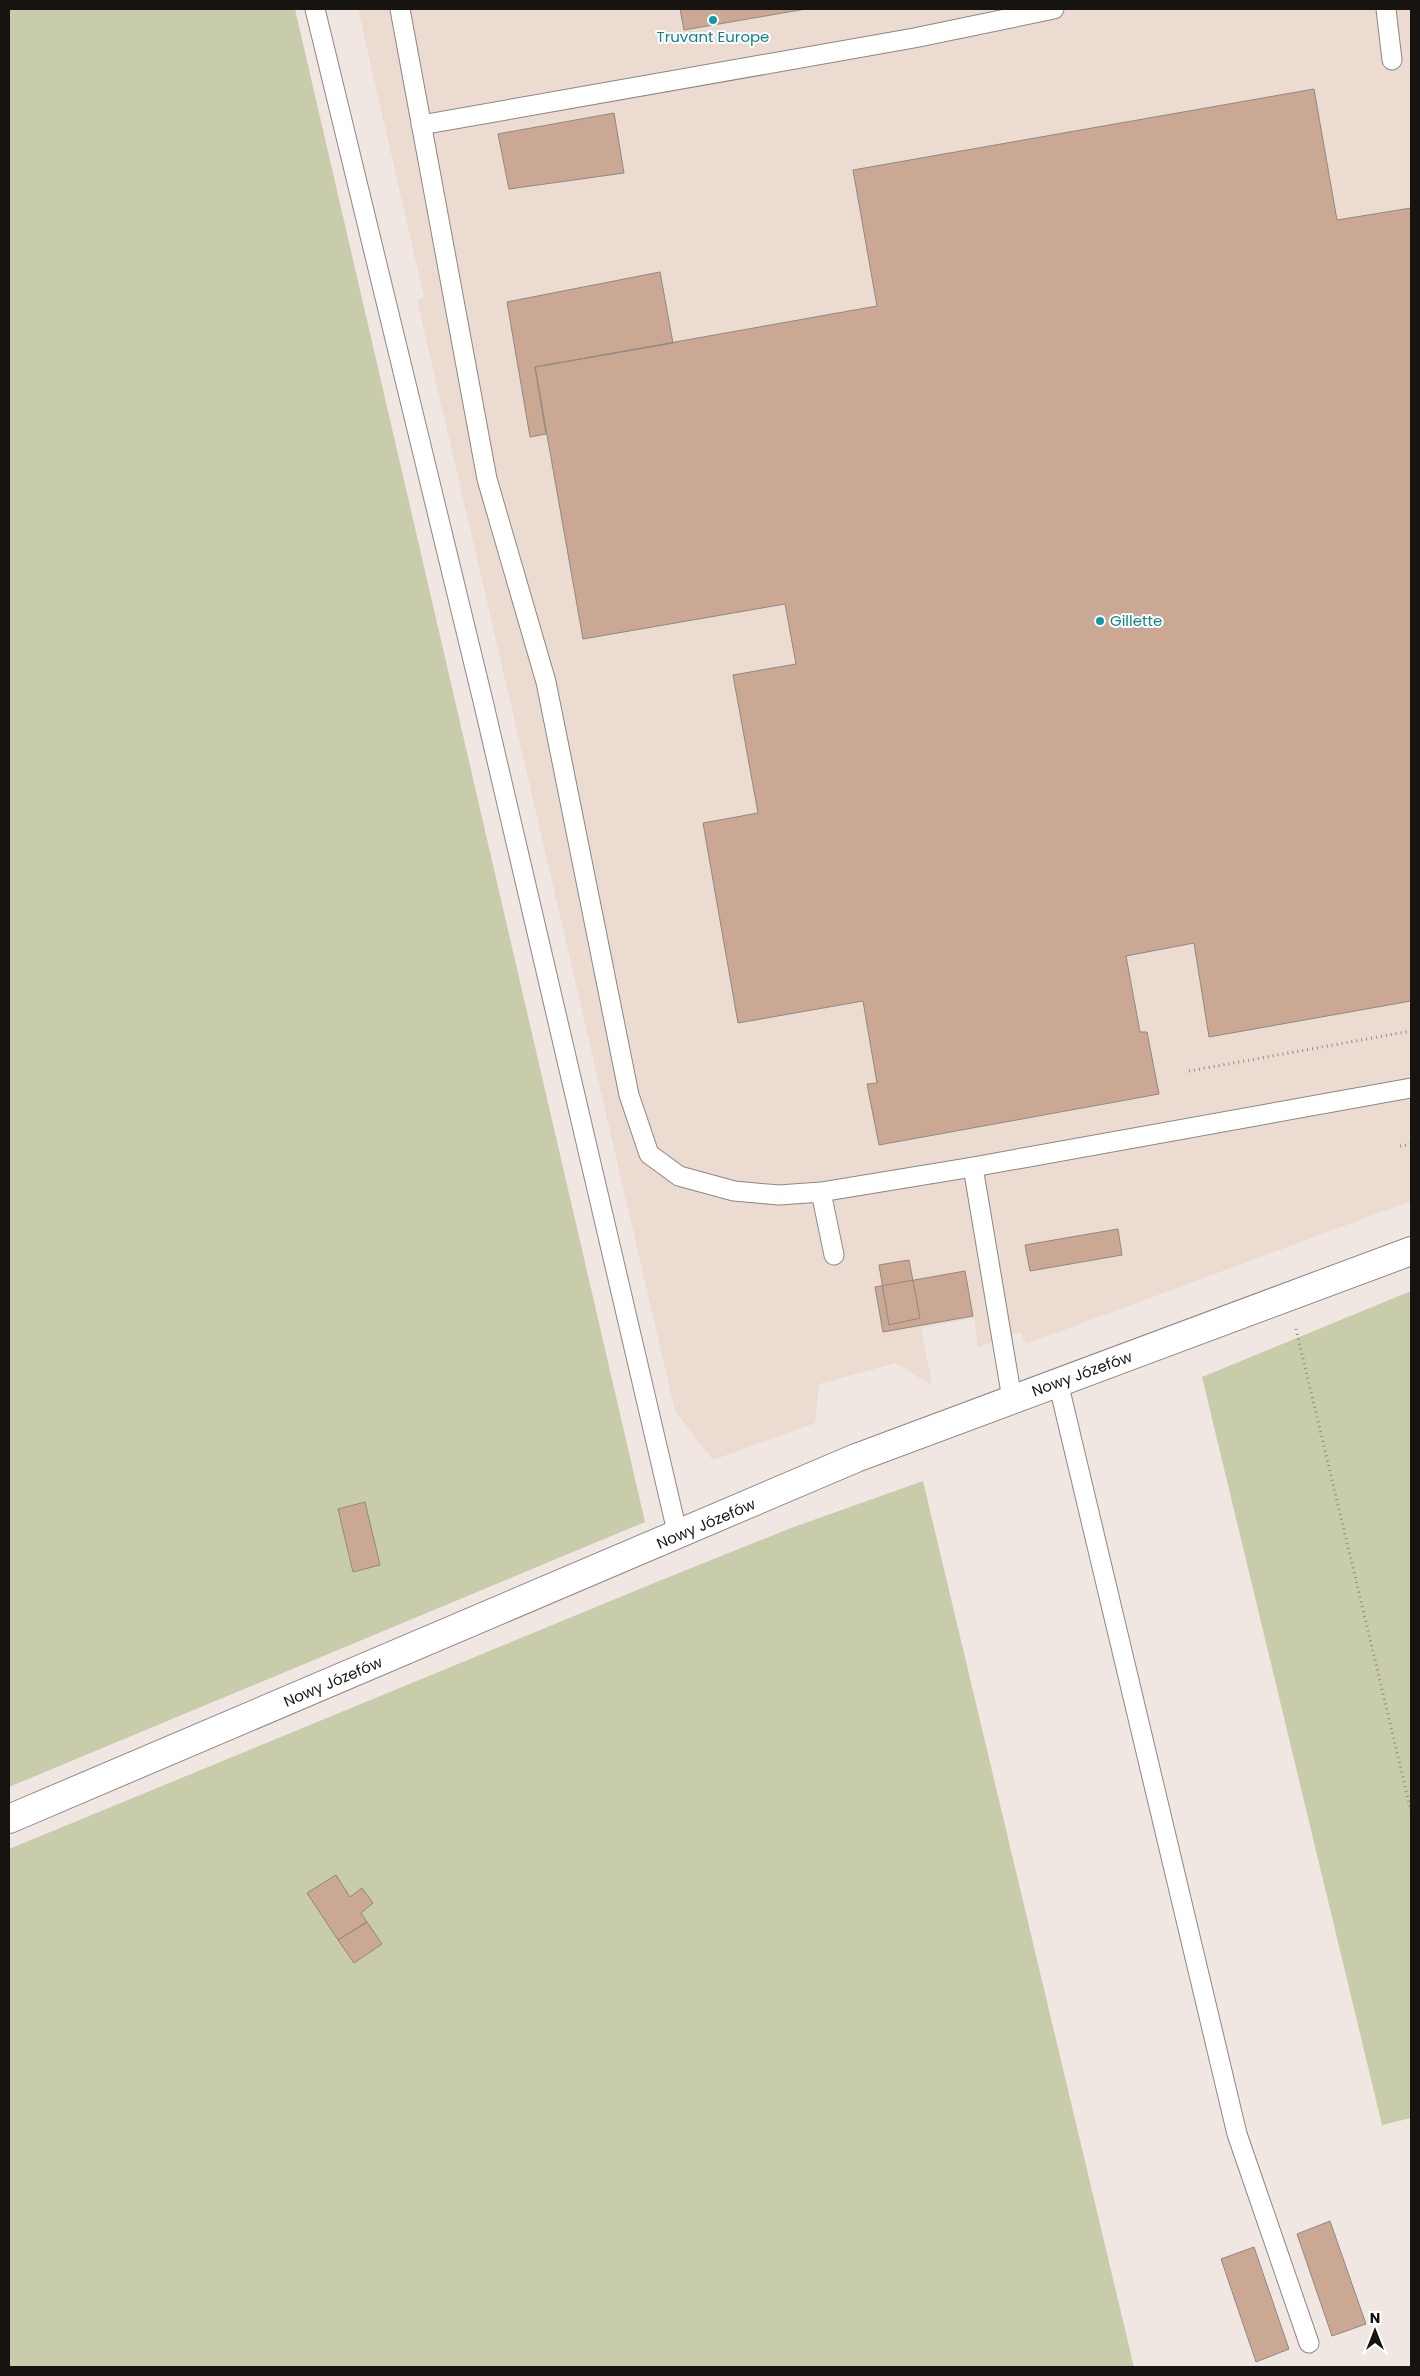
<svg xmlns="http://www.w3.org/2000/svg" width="1420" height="2376" font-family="Poppins,sans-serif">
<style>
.built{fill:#ebdbd1}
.green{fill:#c8ccab}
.building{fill:#caa893;stroke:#908883}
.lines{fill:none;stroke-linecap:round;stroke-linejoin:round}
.service-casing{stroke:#8f8681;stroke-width:21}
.minor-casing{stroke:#8f8681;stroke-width:30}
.path{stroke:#908985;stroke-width:3;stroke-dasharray:1 4;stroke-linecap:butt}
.service{stroke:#fff;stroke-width:19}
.minor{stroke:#fff;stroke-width:28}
.culture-dot{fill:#0f9aa8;stroke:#fff;stroke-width:2}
.labels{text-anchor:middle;stroke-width:4;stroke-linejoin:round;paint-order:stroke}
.culture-label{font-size:15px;fill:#0d838f;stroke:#fff}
.street-label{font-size:15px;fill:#161311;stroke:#fff}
</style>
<rect width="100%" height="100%" fill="#f1e7e2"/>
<!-- built -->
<path class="built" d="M358,9h1053v1192l-385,143 -6,-12 -42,15 -4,-29 -53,10 11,55 -3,1 -33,-21 -77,21 -4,39 -102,37 -38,-49 -258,-1111 7,-3z"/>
<!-- green -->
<path class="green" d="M9,9h286l350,1513 -636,265z
M1411,1291v827l-29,7 -180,-748z
M923,1481l211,886h-1125v-518l650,-268 132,-53z"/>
<!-- building -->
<path class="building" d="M680,9h126l-122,21z
M1314,89l23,131 74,-12v793l-202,36 -15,-94 -68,13 14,76h7l12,62 -280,51 -12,-61 10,-1 -14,-82 -125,22 -35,-200 55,-10 -25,-138 63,-11 -11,-60 -202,35 -48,-272 342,-61 -24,-136z
M614,113l10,60 -115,16 -11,-55z
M660,272l13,71 -138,24 11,67 -16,3 -23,-135z
M1118,1229l4,26 -92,16 -5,-26z
M909,1260l11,58 -31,7 -10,-60z
M965,1271l8,45 -90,16 -8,-45z
M365,1502l15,63 -27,7 -15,-63z
M336,1875l14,22 12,-9 11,15 -12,10 6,9 -29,18 -31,-47z
M367,1922l15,22 -28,19 -16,-23z
M1330,2221l36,103 -34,12 -35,-102z
M1254,2247l35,102 -33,13 -35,-103z"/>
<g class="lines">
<!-- service casing -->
<g class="service-casing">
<path id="service" d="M315,9l168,692 195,835
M400,9l87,470 59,203 83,413 20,59 30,22 55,15 45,4 42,-3 152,-25 438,-79
M1386,9l6,51
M421,125l493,-87 140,-29
M973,1167l39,232
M821,1192l13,63
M1058,1382l179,752 72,209"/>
</g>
<!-- minor casing -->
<g class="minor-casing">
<path id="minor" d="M9,1819l847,-361 555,-207"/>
</g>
<!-- path -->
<path class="path" d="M1189,1071l222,-40
M1400,1146l11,-2
M1296,1329l115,482"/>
<!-- service -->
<use href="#service" class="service"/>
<!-- minor -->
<use href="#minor" class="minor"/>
</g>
<!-- markers -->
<g class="culture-dot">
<circle cx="713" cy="20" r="5"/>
<circle cx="1100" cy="621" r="5"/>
</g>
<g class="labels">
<!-- culture labels -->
<g class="culture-label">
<text x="713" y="42">Truvant Europe</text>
<text x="1110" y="626" text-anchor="start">Gillette</text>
</g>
<!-- street labels -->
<g class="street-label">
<text transform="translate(1082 1374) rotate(-20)" y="5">Nowy Józefów</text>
<text transform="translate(706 1524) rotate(-23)" y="5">Nowy Józefów</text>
<text transform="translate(333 1682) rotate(-23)" y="5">Nowy Józefów</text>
</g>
</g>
<!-- border -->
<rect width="1420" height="2376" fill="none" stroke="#161311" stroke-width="20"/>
<!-- north arrow -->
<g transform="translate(1375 2331)" stroke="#ffffff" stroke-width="4" paint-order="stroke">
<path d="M0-4L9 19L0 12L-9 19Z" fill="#161311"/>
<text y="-8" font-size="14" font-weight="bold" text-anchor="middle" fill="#161311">N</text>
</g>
</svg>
